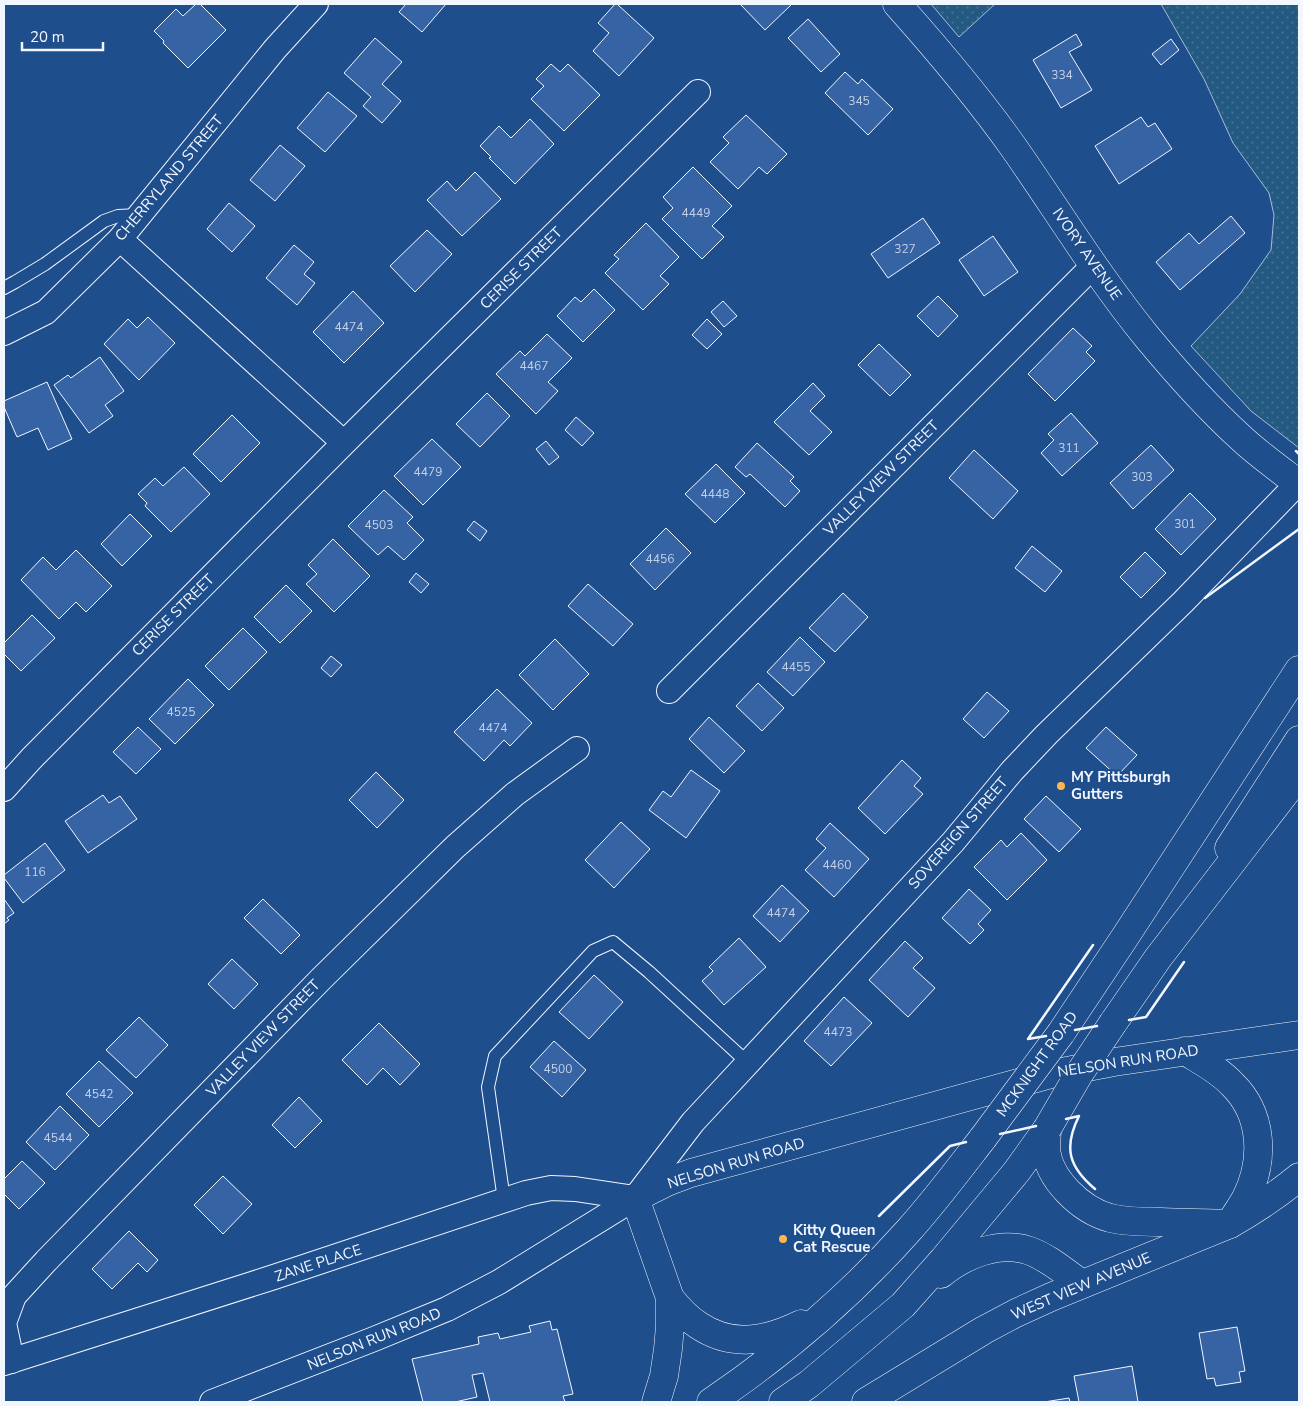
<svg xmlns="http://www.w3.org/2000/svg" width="1303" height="1406" font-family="'Nunito Sans',sans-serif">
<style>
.grass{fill:url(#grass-dots);stroke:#a8bbd7}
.building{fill:#3563a3;stroke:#f2f6ff}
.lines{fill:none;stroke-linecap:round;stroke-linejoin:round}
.lane-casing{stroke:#f2f6ff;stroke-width:14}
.street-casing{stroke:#f2f6ff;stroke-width:26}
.secondary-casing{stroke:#f2f6ff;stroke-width:29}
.primary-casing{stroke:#f2f6ff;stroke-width:29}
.highway-casing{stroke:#f2f6ff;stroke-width:29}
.lane{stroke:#1f4e8c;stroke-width:12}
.street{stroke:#1f4e8c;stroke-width:24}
.secondary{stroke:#1f4e8c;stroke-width:28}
.primary{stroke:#1f4e8c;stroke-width:28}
.highway{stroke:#1f4e8c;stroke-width:28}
.highway-bridge-casing{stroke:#f2f6ff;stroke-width:29;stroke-linecap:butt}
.highway-bridge{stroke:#1f4e8c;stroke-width:28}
.wall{stroke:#f2f6ff;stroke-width:2.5}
.poi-dot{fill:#ffb74d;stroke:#1f4e8c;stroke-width:2}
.labels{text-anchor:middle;stroke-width:4;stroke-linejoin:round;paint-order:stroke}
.number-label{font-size:12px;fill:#c3d1e8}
.street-label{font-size:15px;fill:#f2f6ff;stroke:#1f4e8c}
.poi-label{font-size:15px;font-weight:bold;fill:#f2f6ff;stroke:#1f4e8c;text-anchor:start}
</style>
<defs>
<pattern id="grass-dots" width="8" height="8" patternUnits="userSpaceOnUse" patternTransform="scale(1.25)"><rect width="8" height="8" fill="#245a82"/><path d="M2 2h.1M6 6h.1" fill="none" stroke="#447295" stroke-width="1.8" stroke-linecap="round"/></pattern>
</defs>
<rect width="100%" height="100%" fill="#1f4e8c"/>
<!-- grass -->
<path class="grass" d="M931,4h64l-36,33z
M1161,4h138v444l-48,-37 -60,-65 49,-52 31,-44 3,-35 -5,-22 -36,-50 -29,-64z"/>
<!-- building -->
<path class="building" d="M196,4h4l26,26 -38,38 -25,-25 1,-2 -10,-10 22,-22 7,7z
M406,4h40l-24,28 -23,-20z
M615,4h2l37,34 -35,38 -26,-25 16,-18 -11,-10z
M740,4h52l-27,26z
M808,19l32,35 -19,18 -33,-34z
M1076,34l6,11 -13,7 23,38 -31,18 -28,-48z
M375,38l27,24 -20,22 19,17 -19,22 -19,-17 8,-9 -27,-24z
M1171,39l8,11 -18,15 -9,-11z
M551,64l9,8 8,-8 32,31 -36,36 -33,-32 13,-13 -8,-7z
M845,72l13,12 4,-5 31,30 -25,26 -43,-42z
M328,92l29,24 -32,36 -28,-24z
M746,115l41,39 -20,20 -8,-7 -21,22 -28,-27 19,-19 -6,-6z
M1141,117l7,10 7,-4 17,26 -53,35 -24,-38z
M530,119l24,25 -39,40 -26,-26 2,-1 -11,-11 19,-20 12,12z
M280,145l25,21 -30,35 -25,-21z
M693,167l39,39 -20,20 12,11 -22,22 -40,-40 11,-11 -10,-11z
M475,172l26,27 -39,37 -35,-36 20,-19 9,10z
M229,203l26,23 -23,26 -25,-23z
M1231,216l14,17 -65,57 -24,-28 33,-29 10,11z
M923,218l17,25 -52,35 -17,-24z
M646,223l33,34 -19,19 9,8 -26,26 -38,-37 14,-14 -5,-4z
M427,230l25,24 -37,38 -25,-26z
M993,236l25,36 -34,24 -25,-36z
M294,245l20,17 -10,12 11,9 -18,22 -31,-27z
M594,289l21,21 -32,32 -26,-26 18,-19 6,5z
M353,291l31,32 -40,40 -31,-31z
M938,296l20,20 -20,21 -21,-21z
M723,301l14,15 -13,11 -13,-15z
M148,317l27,26 -36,37 -35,-36 24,-25 9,9z
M707,319l15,15 -15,15 -15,-14z
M1073,328l19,18 -6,6 9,9 -40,40 -27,-27z
M547,334l25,24 -24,24 10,9 -22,23 -40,-40 24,-23 5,5z
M879,344l32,31 -21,21 -32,-31z
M100,357l24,34 -19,14 8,11 -24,17 -35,-48 14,-10 3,3z
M47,382l25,57 -24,11 -10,-22 -21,9 -13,-30v-6z
M813,383l12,13 -15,15 22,21 -23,23 -35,-33z
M487,393l23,23 -30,31 -24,-23z
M1071,413l27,30 -36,33 -21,-23 13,-13 -6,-6z
M232,415l28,28 -39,39 -28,-28z
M576,417l18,16 -12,13 -17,-16z
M432,439l29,28 -38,38 -29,-29z
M546,441l13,16 -10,8 -13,-16z
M757,443l37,34 -4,4 10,10 -15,16 -35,-33 -4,3 -11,-10z
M1151,445l23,25 -41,39 -23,-26z
M974,450l44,41 -25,28 -44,-41z
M716,464l29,29 -30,30 -30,-29z
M184,467l26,27 -39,38 -26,-26 2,-3 -9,-9 17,-16 8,8z
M384,490l29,27 -6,6 17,17 -20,20 -16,-14 -10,9 -30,-29z
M1190,493l26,26 -35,36 -26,-26z
M130,514l22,22 -30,30 -21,-22z
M474,521l13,10 -7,10 -13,-11z
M666,528l25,25 -36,37 -25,-26z
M333,539l37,37 -36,36 -28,-28 11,-10 -9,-9z
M1032,546l30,25 -17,21 -30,-24z
M76,550l36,36 -26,26 -10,-10 -17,17 -38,-39 22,-23 13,13z
M1145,552l21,21 -25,25 -21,-21z
M416,573l13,11 -8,9 -12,-11z
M588,584l45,40 -20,22 -45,-40z
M286,585l26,26 -32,32 -26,-26z
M843,593l25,24 -33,35 -26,-24z
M32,615l23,23 -34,33 -17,-17v-11z
M243,628l24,24 -38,38 -24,-24z
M800,637l25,25 -32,34 -26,-24z
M555,639l34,35 -36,36 -34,-35z
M331,656l11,9 -11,12 -10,-9z
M188,679l26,26 -39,39 -26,-25z
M758,683l26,25 -22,23 -26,-25z
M497,689l35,34 -22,23 -6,-6 -20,21 -30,-29z
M987,692l22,19 -25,27 -21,-19z
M709,717l36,34 -21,22 -35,-34z
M138,727l23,22 -25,25 -23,-22z
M1106,727l31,28 -20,21 -31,-28z
M902,760l19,18 -7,8 9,8 -38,40 -27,-26z
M691,770l29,21 -34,47 -37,-28 14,-19 8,6z
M376,772l28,28 -27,28 -28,-28z
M103,795l6,8 11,-7 17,23 -49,34 -23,-32z
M1046,796l35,33 -22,23 -35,-33z
M621,822l29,27 -36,39 -29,-28z
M830,823l39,36 -35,38 -29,-27 21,-22 -10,-9z
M1021,833l26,27 -40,40 -33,-33 27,-27 6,7z
M45,843l20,27 -42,33 -19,-25v-3z
M782,885l27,26 -29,31 -27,-26z
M969,889l22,21 -13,14 6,6 -14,14 -28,-26z
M4,899l10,14 -7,5 2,2 -5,4z
M263,899l37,36 -19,19 -37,-36z
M739,938l27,29 -42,38 -22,-24 11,-10 -4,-4z
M905,941l18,17 -10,10 22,20 -27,29 -39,-37z
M232,959l26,25 -24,25 -26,-25z
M594,975l29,27 -34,37 -30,-27z
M844,997l28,26 -41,43 -27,-25z
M139,1017l29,28 -32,33 -30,-28z
M379,1023l41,41 -20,21 -17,-17 -16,17 -25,-25z
M554,1041l32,29 -24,27 -32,-30z
M99,1061l34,32 -34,34 -33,-33z
M299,1097l23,24 -27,27 -23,-23z
M60,1106l29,29 -34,35 -29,-28z
M22,1161l23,22 -26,26 -15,-15v-15z
M223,1176l29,28 -29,30 -29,-29z
M129,1231l29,29 -11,12 -9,-9 -26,26 -20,-20z
M550,1321l2,9 5,-1 16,65 -10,2 2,6h-75l-7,-29 -11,2 5,22 -22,5h-32l-11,-43 67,-15 -1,-7 20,-4 2,6 31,-7 -2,-6z
M1237,1327l8,44 -6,1 2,10 -25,4 -2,-8 -7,1 -8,-46z
M1132,1366l6,36h-59l-5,-26z
M1069,1398l1,4h-26z"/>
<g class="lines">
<!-- lane casing -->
<g class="lane-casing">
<path id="lane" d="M4,288l11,-6 30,-18 59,-43 14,-5 21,-1
M504,1200l-16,-113 7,-31 98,-105 20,-9 36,30 99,91"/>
</g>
<!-- street casing -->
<g class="street-casing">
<path id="street" d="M120,239l224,204
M4,333l42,-21 74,-73 155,-190 41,-45
M669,691l425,-426
M4,789l27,-30 313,-316 354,-351
M12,1361l-8,-38 10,-27 32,-35 275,-282 134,-132 60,-53 62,-45
M4,1363l270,-86 252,-84 25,-5 24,1 60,9
M212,1402l162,-63 73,-30 52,-27 136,-84 58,-76 260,-280 59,-71 35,-37 136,-132 115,-119"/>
</g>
<!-- secondary casing -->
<g class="secondary-casing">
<path id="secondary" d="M1229,848l70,-108
M1185,1051c16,10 34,19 47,33 31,30 33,76 14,114 -5,9 -11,17 -16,26
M635,1198l32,-16 24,-9 360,-99 63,-12 185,-27
M866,1402l118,-72 32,-17 35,-16 179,-73c25,-14 47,-29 69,-47"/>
</g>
<!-- primary casing -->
<g class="primary-casing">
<path id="primary" d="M897,4c41,46 81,93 117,144 44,63 84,129 133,189 29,35 59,69 93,100 18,17 39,32 59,47"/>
</g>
<!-- highway casing -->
<g class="highway-casing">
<path id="highway" d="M1113,1023l45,-65 141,-183
M1061,1033l64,-96 174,-267
M1047,1129c0,6 -1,13 -1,19 2,31 35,62 64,70 17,4 34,4 50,4 23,1 47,1 70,2
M635,1198l35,100v28l-2,23 -4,27 -8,26
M941,1274c23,-19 59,-34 89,-23 19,7 36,22 52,33
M670,1298c8,10 17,20 28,27 34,23 68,16 103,-1
M711,1402c71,-48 141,-108 198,-172 26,-29 50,-61 74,-92
M783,1402l26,-18 94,-79 40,-45 74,-89 30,-42"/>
</g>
<!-- lane -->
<use href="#lane" class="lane"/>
<!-- street -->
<use href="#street" class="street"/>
<!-- secondary -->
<use href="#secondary" class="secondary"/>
<!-- primary -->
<use href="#primary" class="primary"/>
<!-- highway -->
<use href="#highway" class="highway"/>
<!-- highway-bridge casing -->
<g class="highway-bridge-casing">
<path id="highway-bridge" d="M1047,1129l32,-55 34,-51
M983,1138l78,-105"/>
</g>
<!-- highway-bridge -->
<use href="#highway-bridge" class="highway-bridge"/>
<!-- wall -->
<path class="wall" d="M1296,451l3,3
M1205,598l94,-69
M1129,1020l17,-3 38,-55
M1075,1030l22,-4
M1046,1036l-18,3 65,-94
M1066,1119l13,-3c-16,32 -10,51 16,73
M1000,1134l36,-8
M879,1216l71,-70 16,-4"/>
</g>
<!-- markers -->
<g class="poi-dot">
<circle cx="1061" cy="786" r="5"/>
<circle cx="783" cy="1239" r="5"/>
</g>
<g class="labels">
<!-- number labels -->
<g class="number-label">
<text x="1062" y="79">334</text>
<text x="859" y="105">345</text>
<text x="696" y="217">4449</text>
<text x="905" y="253">327</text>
<text x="349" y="331">4474</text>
<text x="534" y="370">4467</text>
<text x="1069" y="452">311</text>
<text x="428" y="476">4479</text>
<text x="1142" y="481">303</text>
<text x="715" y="498">4448</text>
<text x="1185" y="528">301</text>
<text x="379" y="529">4503</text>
<text x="660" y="563">4456</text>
<text x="796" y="671">4455</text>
<text x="181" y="716">4525</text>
<text x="493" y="732">4474</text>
<text x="837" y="869">4460</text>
<text x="35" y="876">116</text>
<text x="781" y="917">4474</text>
<text x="838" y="1036">4473</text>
<text x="558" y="1073">4500</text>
<text x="99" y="1098">4542</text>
<text x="58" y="1142">4544</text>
</g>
<!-- street labels -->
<g class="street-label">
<text transform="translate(169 178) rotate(-50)" y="5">CHERRYLAND STREET</text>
<text transform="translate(1087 254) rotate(55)" y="5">IVORY AVENUE</text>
<text transform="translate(521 268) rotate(-45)" y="5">CERISE STREET</text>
<text transform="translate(881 478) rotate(-45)" y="5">VALLEY VIEW STREET</text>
<text transform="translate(173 615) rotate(-45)" y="5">CERISE STREET</text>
<text transform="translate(958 833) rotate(-49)" y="5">SOVEREIGN STREET</text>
<text transform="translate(263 1038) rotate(-46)" y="5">VALLEY VIEW STREET</text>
<text transform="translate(1128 1061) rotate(-9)" y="5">NELSON RUN ROAD</text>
<text transform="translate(1037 1064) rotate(-54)" y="5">MCKNIGHT ROAD</text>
<text transform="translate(736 1163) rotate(-17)" y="5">NELSON RUN ROAD</text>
<text transform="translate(318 1263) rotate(-18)" y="5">ZANE PLACE</text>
<text transform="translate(1081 1286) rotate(-23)" y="5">WEST VIEW AVENUE</text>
<text transform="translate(374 1339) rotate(-22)" y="5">NELSON RUN ROAD</text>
</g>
<!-- poi labels -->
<g class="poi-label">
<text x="1071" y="782">MY Pittsburgh<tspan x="1071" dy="17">Gutters</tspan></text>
<text x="793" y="1235">Kitty Queen<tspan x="793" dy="17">Cat Rescue</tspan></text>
</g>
</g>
<!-- border -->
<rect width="1303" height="1406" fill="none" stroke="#f2f6ff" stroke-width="10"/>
<!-- scale -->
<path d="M22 42v8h81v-8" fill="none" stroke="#f2f6ff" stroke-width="2.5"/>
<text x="30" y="42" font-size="15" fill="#f2f6ff" stroke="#1f4e8c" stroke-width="4" paint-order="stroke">20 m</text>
</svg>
